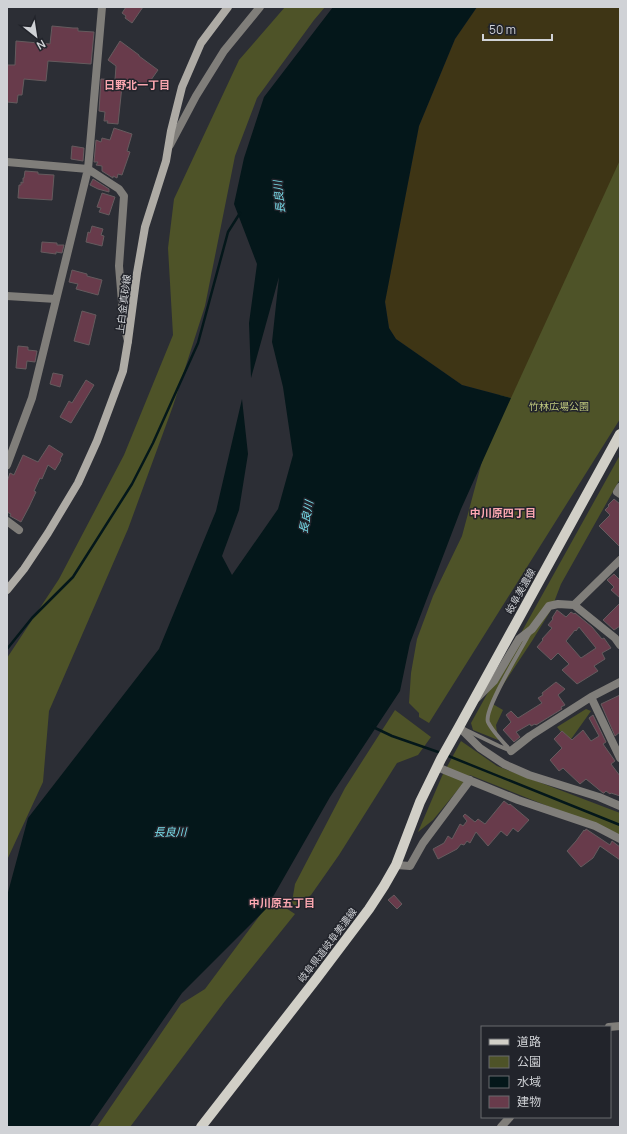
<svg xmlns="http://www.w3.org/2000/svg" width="627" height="1134" font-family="Manrope,'Noto Sans JP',sans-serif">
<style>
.green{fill:#4e5328}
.sand{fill:#3e3515}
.water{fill:#04171a}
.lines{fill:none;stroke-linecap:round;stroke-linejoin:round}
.stream{stroke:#04171a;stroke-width:2.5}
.building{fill:#683b4b;stroke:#655b5e;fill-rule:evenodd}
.lane{stroke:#807e7a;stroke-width:4}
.street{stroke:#807e7a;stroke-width:8}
.secondary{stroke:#aeaba5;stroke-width:8}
.primary{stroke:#d1cfc7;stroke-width:10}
.labels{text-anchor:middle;stroke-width:3;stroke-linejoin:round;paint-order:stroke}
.street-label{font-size:10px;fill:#d0d2d6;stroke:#22242b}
.park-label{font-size:10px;fill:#c0c97e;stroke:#22242b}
.neighbourhood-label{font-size:11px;font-weight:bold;fill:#fba7b0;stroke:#22242b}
.water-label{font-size:11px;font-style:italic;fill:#79dfec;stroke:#22242b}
</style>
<rect width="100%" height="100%" fill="#2c2e35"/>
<!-- green -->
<path class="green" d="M285,7h40l-11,13 -57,78 -22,58 -30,150 -32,100 -45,123 -79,182 -6,71 -36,78v-202l52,-79 65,-124 49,-120 -5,-87 6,-49 65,-139z
M620,100v319l-191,304 -10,-6v-4l-10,-10 2,-30 6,-34 16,-43 29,-60 38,-142z
M620,455v24l-59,105 -10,26 -19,31 -41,62 12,7 -7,15 2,15 -25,-10 -2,-7z
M586,709l5,2 -22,31 -12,-15z
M395,710l36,27 -13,18 -21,8 -58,92 -28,40 -14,10h-3l-2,-3 3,-18 50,-96z
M461,741l36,25 123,47v22l-150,-60 -37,45 -15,12 24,-56z
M272,899l23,15 -70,87 -95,126h-33l84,-123 24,-15z"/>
<!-- sand -->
<path class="sand" d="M477,7h143v153l-109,238 -49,-13 -66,-46 -7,-11 -4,-27 34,-175 36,-87z"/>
<!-- water -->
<path class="water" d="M333,7h144l-22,32 -36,87 -34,176 4,26 7,11 66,46 49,13 -50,111 -51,134 -10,48 -70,106 -64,112 -84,84 -93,134h-82v-231l21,-78 131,-169 57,-138 26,-112 6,55 -9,56 -17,46 10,19 46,-66 15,-54 -10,-68 -11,-45 7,-65 -28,101 -2,-55 8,-59 -23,-60 10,-46 20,-61z"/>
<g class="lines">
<!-- stream -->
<path class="stream" d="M7,649l25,-31 41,-41 59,-93 21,-41 45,-100 30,-111 12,-19
M373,727l19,9 49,17
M446,755l174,70"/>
</g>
<!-- building -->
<path class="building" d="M126,7h17l-11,16 -7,-5 1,-2 -4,-3z
M52,26l21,2h5v3l16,1 -3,32 -43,-3 -2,20 -22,-2 -2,16h-4l-1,8 -10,-1v-37h8l1,-24 34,3z
M120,41l19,14v1l19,14 -12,17 -10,-7 -2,8 -12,-2 -4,38 -11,-1 1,-2h-4l1,-9 -6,-1 2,-32 14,1 1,-14 -8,-6z
M114,128l18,6 -5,17 3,1 -8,23 -4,-1 -1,4 -4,-2v2l-11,-7v-5l-6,-1 2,-3h-4l2,-22 5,2 1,-4 8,2z
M72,146l12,2 -1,13 -12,-2z
M25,171l13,1v2l16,1 -2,25 -34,-2 1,-13h2v-3l2,1v-5h1z
M93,179l16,10v3l-11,-3 -8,-4z
M102,193l13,4 -6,18 -10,-3 2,-4 -4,-1z
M92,226l11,3 -2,6 3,1 -2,10 -16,-4 2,-10 2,1z
M42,242l15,1v2h7l-2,8 -6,-1v2l-15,-2z
M72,270l15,4v2l15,4 -4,15 -22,-6 2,-5 -9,-2z
M82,311l14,4 -7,30 -15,-4z
M18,346l10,1v3l9,1 -2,11 -8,-1 -1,8 -10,-1z
M53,373l10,2 -3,12 -10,-3z
M86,380l8,5 -23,38 -11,-6 9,-16 3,2z
M49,445l14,9 -3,5 1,1 -6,10 -7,-5 -6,14 -2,-1 -6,13 2,1 -7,15 -8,15 -11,-6 1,-2 -4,-2v-30l3,-9 4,2 9,-20 15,7z
M614,499l6,5v43l-21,-21 11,-11 -5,-5 4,-4 -1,-1z
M614,574l6,6v18l-9,-8 3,-3 -7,-7z
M620,603v23l-6,4 -11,-10z
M557,610l9,7 5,-5 3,2 1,-1 17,14 10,12 2,-1 7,10 -9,5 3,6 -11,7 4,5 -21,13 -15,-14 7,-6 -11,-11 -7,7 -14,-13 6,-7 -1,-1 10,-11 -4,-3 5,-6 -1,-1zM579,627l17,21 -15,10 -15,-17 9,-11 1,1z
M556,682l9,7 -7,6 7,10 -4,2 1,2 -26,16 -1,-1 -4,2 -1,-2 -14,8 4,5 -6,5 -11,-12 8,-8 -5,-7 5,-4 7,7 24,-15 -4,-5 5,-3 -1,-2z
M620,695v37l-5,4 -14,-32z
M593,715l13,27 -3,2 12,17 -4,3 9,12v20l-9,-3 -1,1 -4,-3 -2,2h-1l-17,-14 -6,5 -17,-16 -4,3 -9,-11 12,-12 -8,-9 8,-8 10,9 11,-10 8,11 8,-5 -10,-18z
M504,801l5,4 1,-1 19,16 -11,12 -5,-4 -6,8 -6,-5 -13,15 -12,-14 -6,11 -3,-2 -3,4 -3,-1 -4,5 -19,10 -5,-10 11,-6 4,-7 4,3 8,-15 3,2 4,-5 -4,-5 2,-2 10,8 3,-3 7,5z
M586,829l24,16 2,-4 8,6v13l-20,-14 -7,12 -12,9 -14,-16 9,-10 8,-11 1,1z
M394,895l8,9 -5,5 -9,-9z"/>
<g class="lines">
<!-- lane -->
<path class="lane" d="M464,729l35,17 12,5
M511,751c-7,-8 -19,-20 -23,-29 -5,-12 34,-74 41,-88"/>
<!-- street -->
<path class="street" d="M170,145l26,-49 28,-45 36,-44
M7,162l81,7 31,20 5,7 -5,70 5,60 4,15
M7,296l49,3
M7,465l25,-67 56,-229 14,-162
M620,487l-3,5 3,2
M7,521l12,9
M620,560l-46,45 41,33 5,7
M591,697l29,61
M477,698l17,-17 25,-42 13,-10 17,-23 9,-2 16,1
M459,727l21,21 24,16 25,11 70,22 21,9
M511,751l19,-15 61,-39 29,-15
M437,767l81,33 77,26 25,13
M396,865l14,1 13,-23 47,-63
M609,1027l11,-1
M501,1127l9,-10"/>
<!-- secondary -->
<path class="secondary" d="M7,590l17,-21 24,-36 30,-50 19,-42 26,-70 5,-30 9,-68 8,-46 21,-66 5,-30 11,-44 19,-44 27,-36"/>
<!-- primary -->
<path class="primary" d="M201,1127l116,-149 52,-69 15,-23 12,-21 24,-63 21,-43 18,-32 161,-293"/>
</g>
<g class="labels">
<!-- street labels -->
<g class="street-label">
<text transform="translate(123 304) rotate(-83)" y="4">上白金真砂線</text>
<text transform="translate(520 591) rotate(-61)" y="4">岐阜美濃線</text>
<text transform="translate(327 945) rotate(-53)" y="4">岐阜県道岐阜美濃線</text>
</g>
<!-- park labels -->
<g class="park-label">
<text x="559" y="410">竹林広場公園</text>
</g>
<!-- neighbourhood labels -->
<g class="neighbourhood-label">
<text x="137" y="89">日野北一丁目</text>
<text x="503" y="517">中川原四丁目</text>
<text x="282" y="907">中川原五丁目</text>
</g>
<!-- water labels -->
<g class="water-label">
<text transform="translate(279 197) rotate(-96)" y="4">長良川</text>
<text transform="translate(306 517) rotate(-79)" y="4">長良川</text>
<text x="170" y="836">長良川</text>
</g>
</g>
<!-- border -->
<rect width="627" height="1134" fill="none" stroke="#d0d2d6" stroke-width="16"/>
<!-- legend -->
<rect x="481" y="1026" width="130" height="92" fill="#22242b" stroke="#686a6f"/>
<rect x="489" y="1039" width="20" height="6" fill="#d1cfc7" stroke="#686a6f"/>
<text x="517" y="1046" font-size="12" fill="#d0d2d6">道路</text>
<rect x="489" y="1056" width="20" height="12" fill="#4e5328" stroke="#686a6f"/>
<text x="517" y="1066" font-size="12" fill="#d0d2d6">公園</text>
<rect x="489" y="1076" width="20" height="12" fill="#04171a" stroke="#686a6f"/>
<text x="517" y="1086" font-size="12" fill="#d0d2d6">水域</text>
<rect x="489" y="1096" width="20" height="12" fill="#683b4b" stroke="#686a6f"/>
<text x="517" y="1106" font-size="12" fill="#d0d2d6">建物</text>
<!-- north arrow -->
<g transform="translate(36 36) rotate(150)" stroke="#22242b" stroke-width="3" paint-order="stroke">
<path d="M0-3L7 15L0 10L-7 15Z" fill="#d0d2d6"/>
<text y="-6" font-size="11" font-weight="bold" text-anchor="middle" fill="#d0d2d6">N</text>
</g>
<!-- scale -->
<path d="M483 34v6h69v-6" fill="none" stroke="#d0d2d6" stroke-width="2"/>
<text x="489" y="34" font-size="12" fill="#d0d2d6" stroke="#22242b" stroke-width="3" paint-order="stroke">50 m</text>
</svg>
